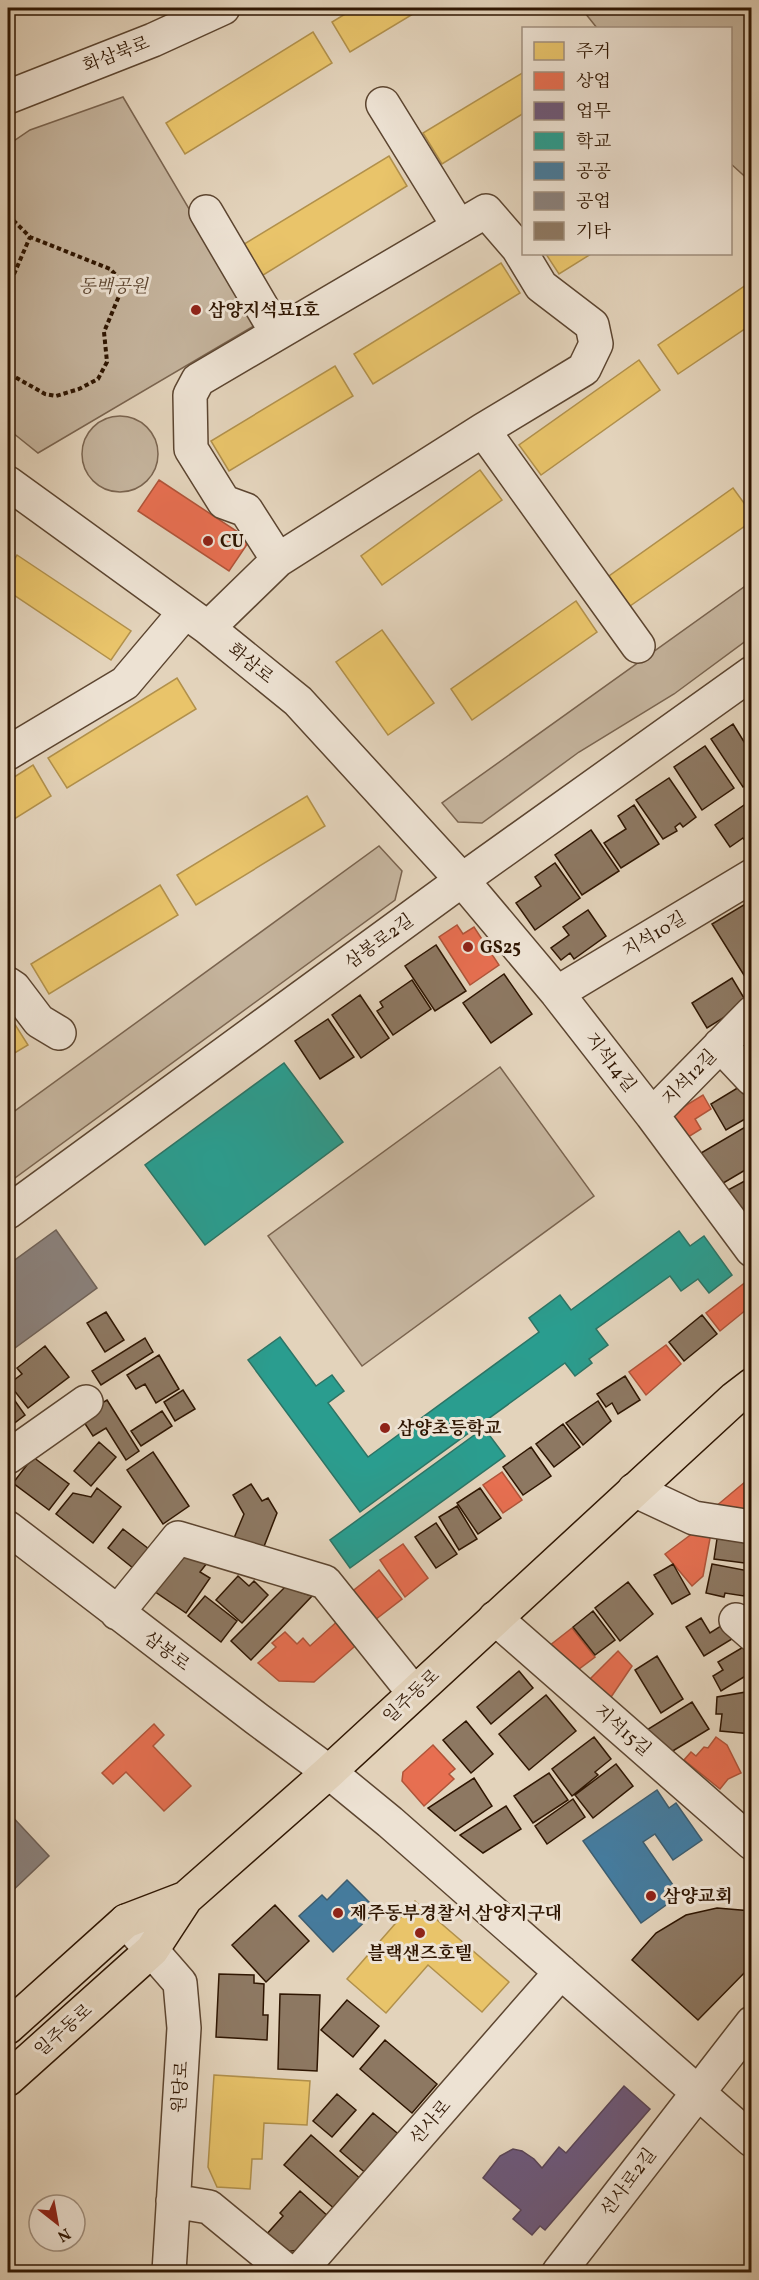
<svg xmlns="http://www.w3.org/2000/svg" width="759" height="2280" font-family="Vollkorn,'Noto Serif KR',serif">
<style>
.green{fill:#c4b39c;stroke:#7a644f;stroke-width:1.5}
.homes{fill:#e9c46a;stroke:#b1904b;stroke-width:1.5}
.shops{fill:#e76f51;stroke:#b05439;stroke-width:1.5}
.offices{fill:#6d597a;stroke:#5a4556;stroke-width:1.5}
.schools{fill:#2a9d8f;stroke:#2c7465;stroke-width:1.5}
.public{fill:#457b9d;stroke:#3e5d6e;stroke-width:1.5}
.industry{fill:#8a817c;stroke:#6f6157;stroke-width:1.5}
.building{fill:#8d7862;stroke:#2f1602;stroke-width:1.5}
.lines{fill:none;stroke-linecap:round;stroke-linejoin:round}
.minor-casing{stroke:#5c4530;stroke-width:36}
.major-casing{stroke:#2f1602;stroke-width:36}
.path{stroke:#2f1602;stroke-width:4;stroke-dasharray:4.5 3;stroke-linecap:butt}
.minor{stroke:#ede2d3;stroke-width:33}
.major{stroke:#e3d3bb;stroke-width:33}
.poi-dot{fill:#8f2418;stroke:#ede2d3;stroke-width:2}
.labels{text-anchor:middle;stroke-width:6;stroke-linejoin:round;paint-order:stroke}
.street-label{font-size:18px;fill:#2f1602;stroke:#ede2d3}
.park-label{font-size:18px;font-style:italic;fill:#5c4530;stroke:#ede2d3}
.poi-label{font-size:18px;font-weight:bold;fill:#2f1602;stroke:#ede2d3;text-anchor:start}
</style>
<rect width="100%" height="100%" fill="#e3d3bb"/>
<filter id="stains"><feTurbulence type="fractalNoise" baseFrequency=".00333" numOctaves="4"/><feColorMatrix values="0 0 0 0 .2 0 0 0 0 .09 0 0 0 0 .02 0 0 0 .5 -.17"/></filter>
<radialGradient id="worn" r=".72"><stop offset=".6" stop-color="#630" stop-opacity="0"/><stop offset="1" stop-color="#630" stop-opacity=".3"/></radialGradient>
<!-- green -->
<path class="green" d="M581,8h170v174l-20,-18 -1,-136h-133z
M123,97l134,227 -219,129 -30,-24v-284l22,-15z
M82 454a38 38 0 1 1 76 0a38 38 0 1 1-76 0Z
M751,582v55l-77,57 -95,58 -97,71 -24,-1 -16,-19z
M379,846l23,25 -7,29 -387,283v-67z
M500,1067l94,129 -232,170 -94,-130z"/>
<!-- homes -->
<path class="homes" d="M355,8h68l-73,44 -18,-30z
M313,32l19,31 -147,91 -19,-31z
M524,72v41l-82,51 -19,-31z
M389,156l18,30 -147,91 -19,-31z
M546,254h45l-32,20z
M501,263l19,30 -147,91 -19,-30z
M752,281v43l-74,50 -20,-29z
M639,360l21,30 -119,85 -22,-30z
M335,366l18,30 -124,75 -18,-30z
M480,470l22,30 -120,85 -21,-29z
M733,488l19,26v7l-122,85 -21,-30z
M17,555l114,76 -20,29 -103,-69v-21z
M576,601l21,31 -125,88 -21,-31z
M382,630l52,73 -46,32 -52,-73z
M177,678l19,31 -129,79 -19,-30z
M33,765l18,31 -43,27v-42z
M307,796l18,30 -129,79 -19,-30z
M160,885l18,30 -129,79 -18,-30z
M8,1015h1l19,30 -20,12z
M415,1901l94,81 -27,30 -54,-47 -42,48 -39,-34z
M214,2075l96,6 -3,44 -43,-2 -2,36h-10l-2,30 -33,-2 -9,-20z"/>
<!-- shops -->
<path class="shops" d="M159,480l91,60 -21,31 -91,-60z
M457,925l6,9 11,-7 25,38 -29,20 -31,-48z
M703,1095l8,14 -16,10 6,10 -16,10 -15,-24z
M751,1278l1,27 -32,26 -14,-18z
M666,1345l15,19 -35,31 -17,-23z
M502,1472l20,28 -19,13 -20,-28z
M752,1476v40l-37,-9z
M697,1530l14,3 -8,43 -11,10 -27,-32z
M403,1544l25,34 -23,19 -25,-37z
M379,1570l23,29 -31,24 -22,-29z
M341,1618l21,22 -48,42 -35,-1 -21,-18 18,-16 -4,-4 13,-11 12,12 6,-6 7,8z
M572,1628l23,29 -16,12 -30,-23z
M618,1651l14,15 -23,34 -21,-19z
M154,1724l10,11 -11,11 38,40 -27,25 -38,-39 -13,12 -11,-11z
M716,1737l11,8 14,28 -13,6 -8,10 -36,-29 7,-8 5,4 8,-9 4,1z
M433,1745l22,24 -6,5 5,5 -30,27 -22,-25 1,-9z"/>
<!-- offices -->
<path class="offices" d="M624,2086l26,23 -105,121 -5,-4 -8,9 -19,-16 8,-9 -38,-32 17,-22 13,-7 9,2 12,8 8,9 17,-21 7,6z"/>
<!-- schools -->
<path class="schools" d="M284,1063l59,79 -138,103 -60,-80z
M679,1231l11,15 14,-10 28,39 -23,18 -11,-14 -17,12 -11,-15 -74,53 12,16 -19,14 3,4 -17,13 -10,-13 -205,149 -112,-152 32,-23 36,49 16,-11 12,16 -16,12 40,54 171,-125 -10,-14 31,-23 11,15z
M484,1428l21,28 -155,112 -20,-28z"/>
<!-- public -->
<path class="public" d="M657,1790l12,18 7,-5 26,37 -29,20 -18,-26 -12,8 37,53 -39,28 -58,-82z
M347,1880l30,30 -44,42 -34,-36 23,-21 5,5z"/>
<!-- industry -->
<path class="industry" d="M56,1230l41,58 -89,65v-88z
M8,1812l41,44 -41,39z"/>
<!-- building -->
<path class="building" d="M733,724l13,21 6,-3v39l-9,6 -32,-48z
M705,746l29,42 -32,22 -28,-43z
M669,778l27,39 -13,10 -3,-4 -5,4 2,4 -14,8 -27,-39z
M750,801l2,3v46l-9,-12 -13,9 -15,-22z
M634,805l25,39 -38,24 -17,-25 22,-14 -8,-13z
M591,830l28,41 -37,24 -27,-40z
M555,863l25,35 -45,32 -19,-27 25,-17 -6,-9z
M747,903l5,8v66l-5,3 -35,-56z
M588,910l18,26 -32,23 -4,-6 -9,7 -10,-12 18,-13 -6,-8z
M436,945l30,46 -31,20 -30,-45z
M504,974l28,40 -41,29 -28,-40z
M732,978l15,25 -40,25 -15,-25z
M412,980l19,29 -38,26 -16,-24 6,-4 -3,-5z
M360,995l29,43 -28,20 -29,-43z
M328,1019l26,38 -34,22 -25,-38z
M744,1084l8,13v18l-26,15 -15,-26z
M752,1123v43l-32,19 -19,-32z
M752,1177v30l-11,4 -13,-21z
M106,1312l18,28 -19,12 -18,-29z
M702,1315l15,19 -33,27 -15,-19z
M145,1338l8,14 -52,33 -9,-14z
M45,1346l24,31 -41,31 -19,-24 13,-10 -5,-6z
M159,1355l20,34 -23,14 -11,-19 -9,5 -9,-14z
M625,1376l15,24 -22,14 -6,-11 -6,4 -9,-13z
M183,1390l12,19 -20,12 -11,-19z
M8,1391l17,24 -17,13z
M107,1400l32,51 -13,9 -20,-32 -13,8 -13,-20z
M598,1401l13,20 -28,24 -17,-22z
M162,1411l10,15 -31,20 -10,-15z
M563,1424l17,23 -26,20 -18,-23z
M99,1442l17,15 -25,29 -17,-15z
M531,1447l20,29 -28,19 -20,-28z
M153,1452l36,54 -26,18 -36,-54z
M33,1457l36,27 -20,26 -36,-27z
M251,1484l11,17 6,-3 9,15 -14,36 -29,-11 10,-24 -11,-19z
M97,1488l24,19 -28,36 -37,-29 17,-21 18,4z
M480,1488l21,30 -23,16 -21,-31z
M457,1506l20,33 -18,11 -20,-33z
M436,1523l21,31 -21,14 -21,-31z
M123,1529l26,20 -16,19 -25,-20z
M718,1532l34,4v28l-38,-5z
M181,1554l26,9 -7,9 10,6 -24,35 -32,-22z
M673,1564l17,30 -18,10 -18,-29z
M712,1564l37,7 -5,25 -19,-3 -1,4 -18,-4z
M238,1576l11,10 5,-5 14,14 -26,28 -26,-23z
M628,1582l25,32 -33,27 -25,-33z
M285,1587l27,9 -61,64 -20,-19z
M205,1596l32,25 -16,21 -33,-26z
M593,1611l22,29 -20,15 -22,-28z
M701,1618l9,15 14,-9 8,15 -28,17 -18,-29z
M745,1646l7,10v16l-31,19 -8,-15 10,-6 -5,-8z
M657,1656l26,43 -22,14 -26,-43z
M519,1671l14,17 -42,36 -14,-17z
M752,1691v43l-32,-3 2,-17h-6l1,-17z
M546,1695l30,36 -47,39 -30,-36z
M692,1702l17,27 -38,23 -26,-21z
M466,1721l27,33 -22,19 -28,-33z
M594,1737l17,22 -16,13 3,3 -26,21 -20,-27z
M616,1764l17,22 -40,32 -18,-23z
M549,1773l19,27 -35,23 -19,-27z
M474,1778l18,28 -37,25 -27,-23z
M573,1799l12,18 -38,27 -12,-18z
M506,1806l15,23 -38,24 -23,-18z
M275,1905l34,36 -43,41 -34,-37z
M717,1908l35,3v54l-54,55 -66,-60 24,-27 30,-18z
M219,1974l35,1v8l10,1 -1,31h5l-1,25 -51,-3z
M280,1994l40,1 -3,76 -39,-2z
M347,2000l32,26 -26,31 -32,-27z
M385,2040l52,44 -25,29 -52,-44z
M337,2094l19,16 -24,27 -19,-16z
M373,2113l29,24 -33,39 -29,-25z
M311,2135l52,46 -26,30 -53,-46z
M300,2191l30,27 -30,32 -17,2 -18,-16 18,-20 -3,-3z"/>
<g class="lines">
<!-- minor casing -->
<g class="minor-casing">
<path id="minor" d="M8,97l145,-57 70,-32
M383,104l76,123
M206,212l71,121
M483,430l155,216
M8,483l200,145 90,73 164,179 95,113 95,122 100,135
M208,628l70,-68 205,-130 101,-61 12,-25 -4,-19 -51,-39 -23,-38 -32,-37 -288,169 -8,15 1,54 33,53 22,8 32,50
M8,753l117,-70 60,-71
M8,984l6,4 25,33 20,12
M557,993l195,-117
M720,1045l32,34
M652,1115l100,-102
M8,1212l454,-332 290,-207
M8,1457l78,-55
M634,1490l60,28 58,9
M8,1528l249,191 72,53 61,50 362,318
M117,1613l61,-75 147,44 89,111
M495,1618l257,225
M736,1620l16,14
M126,1921l54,62 4,45 -15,244
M173,2201l36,6 79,65
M299,2272l262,-300
M559,2272l193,-249"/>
</g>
<!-- major casing -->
<g class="major-casing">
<path id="major" d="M8,2027l118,-106 60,-23
M8,2079l144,-129 34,-52 143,-126 406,-374 17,-13"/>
</g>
<!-- path -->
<path class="path" d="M8,215l22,22 80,32 10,10 -1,17 -15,36 3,30 -9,17 -19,10 -23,7 -11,-2 -37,-21
M8,288l22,-51"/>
<!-- minor -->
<use href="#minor" class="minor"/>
<!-- major -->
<use href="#major" class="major"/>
</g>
<!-- markers -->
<g class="poi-dot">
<circle cx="196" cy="310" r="6"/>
<circle cx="208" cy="541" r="6"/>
<circle cx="468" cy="947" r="6"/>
<circle cx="385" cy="1428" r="6"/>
<circle cx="651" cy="1896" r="6"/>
<circle cx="338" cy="1913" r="6"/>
<circle cx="420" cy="1933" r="6"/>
</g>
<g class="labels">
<!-- street labels -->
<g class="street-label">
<text transform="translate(116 54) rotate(-21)" y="6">화삼북로</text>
<text transform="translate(251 663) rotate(39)" y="6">화삼로</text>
<text transform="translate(654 934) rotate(-31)" y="6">지석10길</text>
<text transform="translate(379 941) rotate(-36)" y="6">삼봉로2길</text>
<text transform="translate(611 1062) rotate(52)" y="6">지석14길</text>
<text transform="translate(689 1077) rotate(-46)" y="6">지석12길</text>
<text transform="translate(167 1651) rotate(37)" y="6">삼봉로</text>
<text transform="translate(411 1696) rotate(-43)" y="6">일주동로</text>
<text transform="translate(623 1730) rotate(41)" y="6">지석15길</text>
<text transform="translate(63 2030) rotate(-41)" y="6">일주동로</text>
<text transform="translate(180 2087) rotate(-86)" y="6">원당로</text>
<text transform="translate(430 2122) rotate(-49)" y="6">선사로</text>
<text transform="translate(628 2182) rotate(-53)" y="6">선사로2길</text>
</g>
<!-- park labels -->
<g class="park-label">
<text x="113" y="292">동백공원</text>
</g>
<!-- poi labels -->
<g class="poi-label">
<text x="208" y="316">삼양지석묘1호</text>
<text x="220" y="547">CU</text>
<text x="480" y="953">GS25</text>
<text x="397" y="1434">삼양초등학교</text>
<text x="663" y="1902">삼양교회</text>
<text x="350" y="1919">제주동부경찰서 삼양지구대</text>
<text x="420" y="1959" text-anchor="middle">블랙샌즈호텔</text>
</g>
</g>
<!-- margin -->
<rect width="759" height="2280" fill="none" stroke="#e3d3bb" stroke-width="30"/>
<rect x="9" y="9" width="741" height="2262" fill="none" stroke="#2f1602" stroke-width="3"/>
<rect x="15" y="15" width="729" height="2250" fill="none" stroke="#2f1602" stroke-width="1.5"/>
<!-- legend -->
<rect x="522" y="27" width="210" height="228" fill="#ede2d3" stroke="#a1907f" stroke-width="1.5"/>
<rect x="534" y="42" width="30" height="18" fill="#e9c46a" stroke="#a1907f" stroke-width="1.5"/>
<text x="576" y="57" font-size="18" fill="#2f1602">주거</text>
<rect x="534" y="72" width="30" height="18" fill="#e76f51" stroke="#a1907f" stroke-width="1.5"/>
<text x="576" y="87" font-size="18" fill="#2f1602">상업</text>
<rect x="534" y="102" width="30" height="18" fill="#6d597a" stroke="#a1907f" stroke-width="1.5"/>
<text x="576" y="117" font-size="18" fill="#2f1602">업무</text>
<rect x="534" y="132" width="30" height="18" fill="#2a9d8f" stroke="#a1907f" stroke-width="1.5"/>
<text x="576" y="147" font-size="18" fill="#2f1602">학교</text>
<rect x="534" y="162" width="30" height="18" fill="#457b9d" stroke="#a1907f" stroke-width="1.5"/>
<text x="576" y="177" font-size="18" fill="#2f1602">공공</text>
<rect x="534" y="192" width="30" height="18" fill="#8a817c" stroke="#a1907f" stroke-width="1.5"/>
<text x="576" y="207" font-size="18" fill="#2f1602">공업</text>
<rect x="534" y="222" width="30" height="18" fill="#8d7862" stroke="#a1907f" stroke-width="1.5"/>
<text x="576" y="237" font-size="18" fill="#2f1602">기타</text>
<!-- north arrow -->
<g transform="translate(57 2223) rotate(149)"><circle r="28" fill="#ede2d3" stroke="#a1907f" stroke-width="1.5"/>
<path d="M0-4.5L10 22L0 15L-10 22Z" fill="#8f2418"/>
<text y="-9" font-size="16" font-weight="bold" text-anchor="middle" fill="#2f1602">N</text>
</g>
<rect width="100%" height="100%" filter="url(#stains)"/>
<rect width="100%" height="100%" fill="url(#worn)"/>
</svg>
